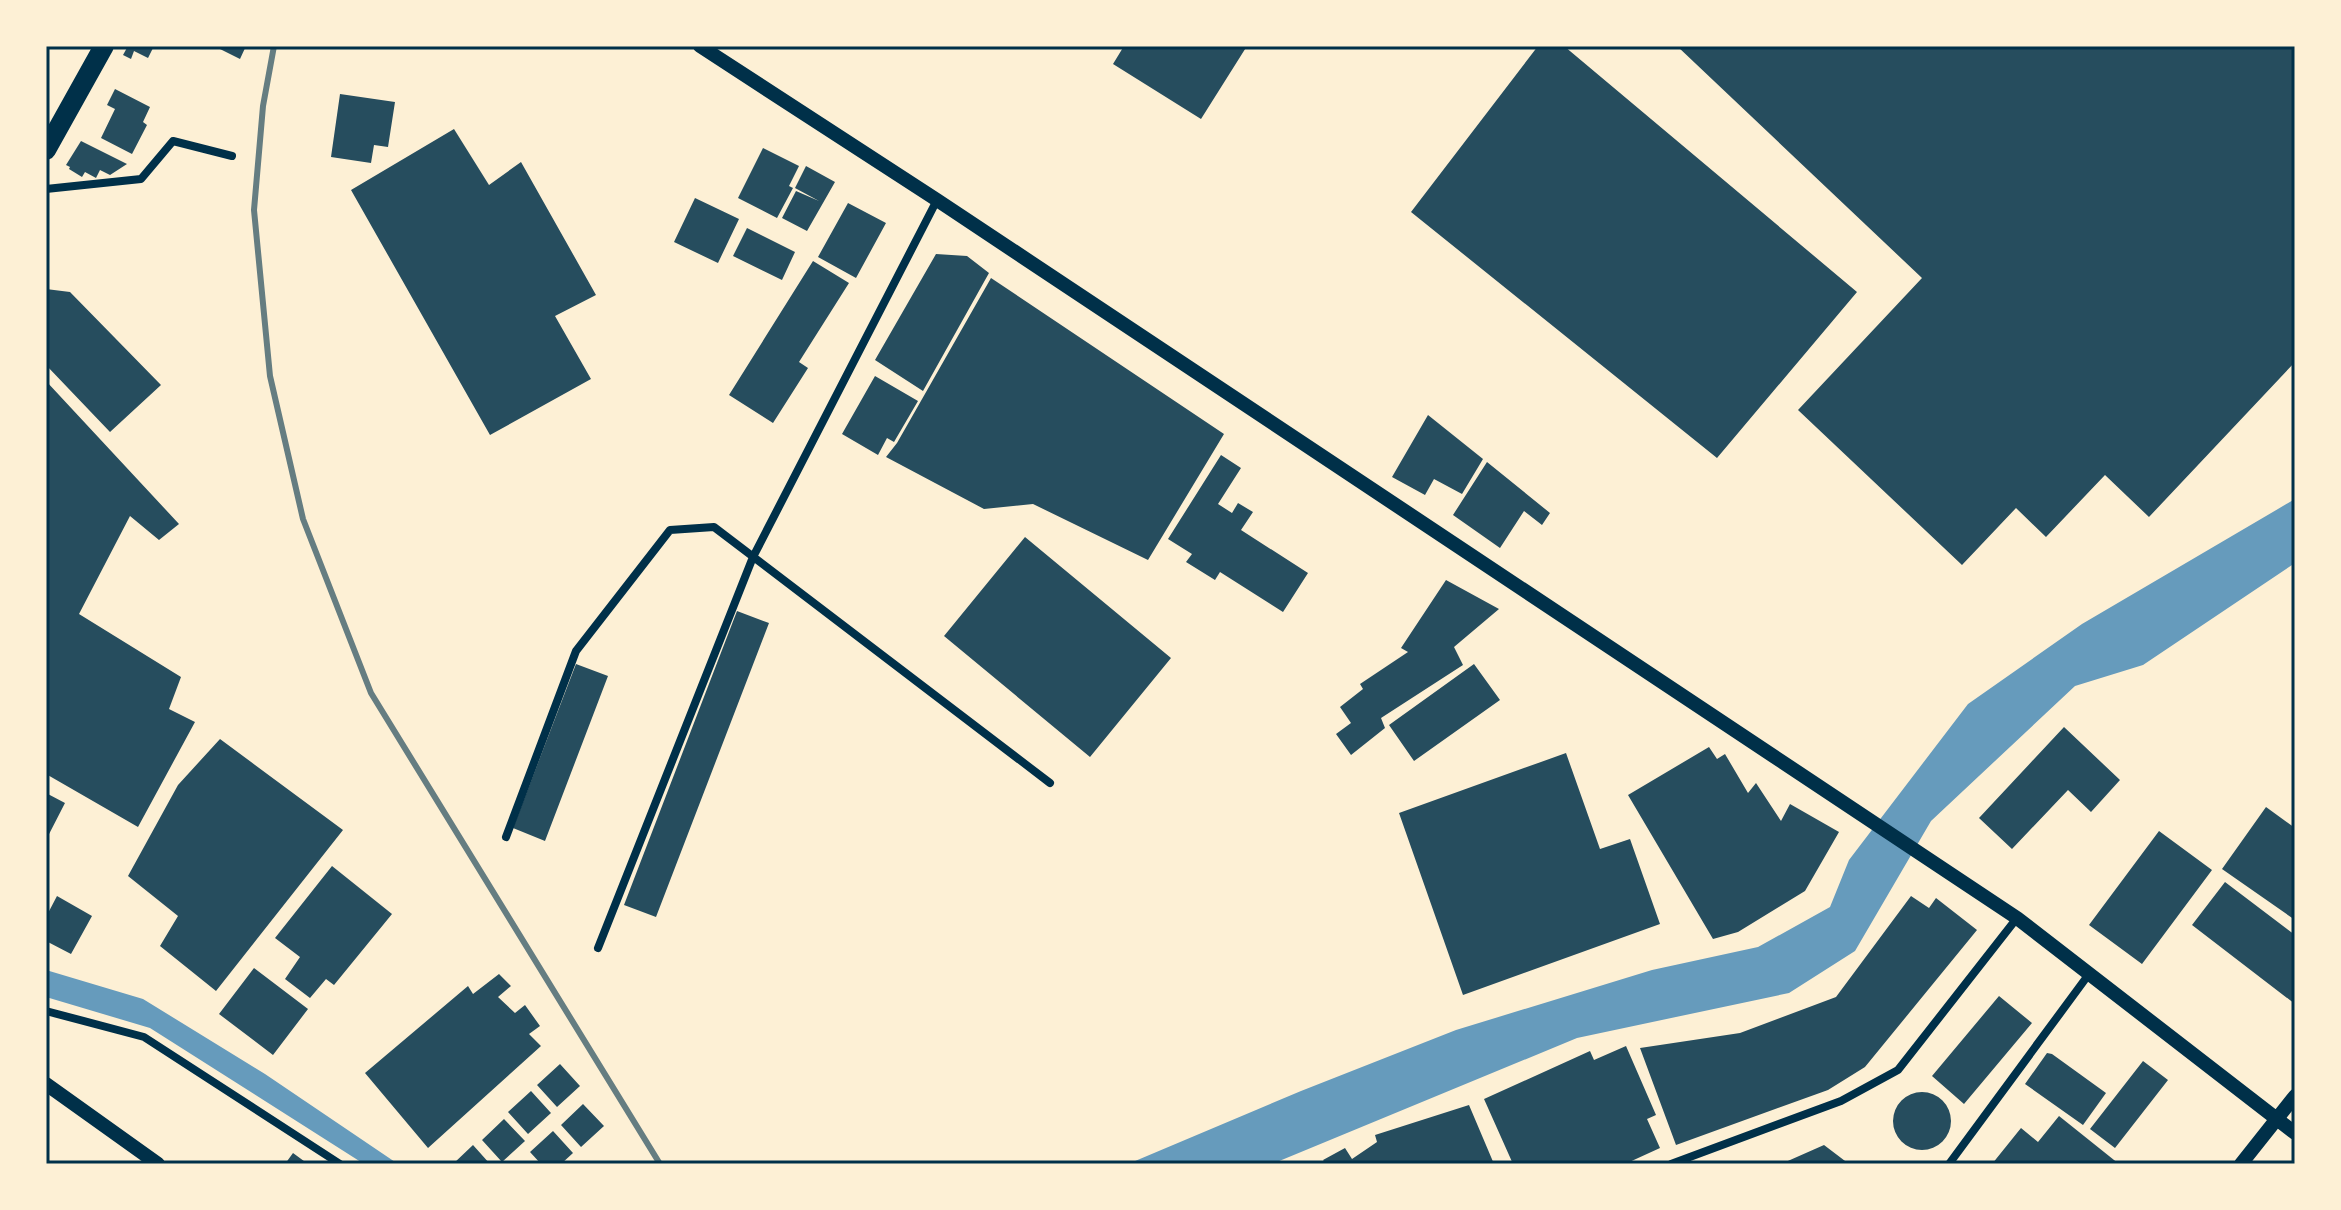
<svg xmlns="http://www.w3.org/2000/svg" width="2341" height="1210" font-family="'Nunito Sans',sans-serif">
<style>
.water{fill:#669bbc}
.building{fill:#264d5e}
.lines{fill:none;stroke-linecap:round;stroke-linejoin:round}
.minor{stroke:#003049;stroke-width:8}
.tertiary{stroke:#003049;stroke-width:14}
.primary{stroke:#003049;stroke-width:20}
.rail{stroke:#657d81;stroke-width:6}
.neatline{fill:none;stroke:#003049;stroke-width:3}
</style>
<rect width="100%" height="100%" fill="#fdf0d5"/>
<!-- water -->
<path class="water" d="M2295,499v64l-152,102 -68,21 -144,135 -76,130 -66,42 -212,45 -305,126h-144l173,-73 155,-61 196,-60 106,-23 72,-40 19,-47 119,-156 114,-80z
M46,970l97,29 122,75 133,90h-34l-214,-136 -104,-31z"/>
<!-- building -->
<path class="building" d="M128,46h26l-6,12 -14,-7 -3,8 -8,-4z
M214,46h32l-6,13z
M1124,46h123l-46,73 -88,-55z
M1538,46h26l293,246 -140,166 -306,-246z
M1677,46h618v316l-146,155 -44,-42 -59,62 -30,-29 -54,57 -164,-155 124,-132z
M115,89l35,18 -7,15 4,3 -15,29 -31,-16 14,-29 -8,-4z
M340,94l55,8 -7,45 -14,-2 -3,18 -40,-6z
M454,129l35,56 32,-23 75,133 -41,21 36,63 -101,56 -139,-245z
M81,141l46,23 -17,11 -10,-5 -4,8 -11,-6 -3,5 -13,-8 1,-2 -4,-2z
M763,148l36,18 -10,20 4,2 -16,30 -39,-20z
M806,166l29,16 -28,49 -25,-13 14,-27 23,10 -24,-13z
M695,198l44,21 -21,44 -44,-21z
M848,203l38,20 -30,55 -38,-21z
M747,228l48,24 -13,28 -49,-24z
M936,254l31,2 22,17 -66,118 -48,-31z
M813,261l36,22 -50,79 9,6 -35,55 -44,-28z
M991,278l233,156 -76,126 -115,-56 -49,5 -98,-52 11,-14z
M46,289l24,3 91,93 -51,47 -64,-67z
M875,376l43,25 -24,41 -7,-4 -9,17 -36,-21z
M46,381l133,143 -20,16 -29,-24 -51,98 102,63 -12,32 26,13 -57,105 -92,-53z
M1428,415l55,44 -21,35 -28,-15 -9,16 -33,-18z
M1221,455l20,13 -23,36 14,9 6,-10 15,9 -12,18 67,43 -25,39 -63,-40 -5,8 -29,-18 6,-8 -24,-15z
M1487,462l63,51 -8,12 -18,-14 -24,37 -47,-33z
M1025,537l146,121 -81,99 -146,-121z
M1446,580l53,29 -45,38 9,18 -82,53 4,10 -34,27 -15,-21 15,-11 -11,-16 23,-18 -3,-5 48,-32 -7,-4z
M737,611l32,12 -113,294 -32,-12z
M576,664l32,12 -63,165 -32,-13z
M1474,664l26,36 -86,61 -25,-36z
M2064,727l56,53 -29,32 -23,-22 -56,59 -33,-31z
M220,739l123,91 -127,161 -56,-45 18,-30 -50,-40 50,-91z
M1709,747l8,12 8,-5 23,39 8,-10 25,38 9,-17 49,28 -34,59 -67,41 -25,7 -85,-144z
M1566,753l34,96 30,-10 30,85 -197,71 -64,-182z
M46,793l19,10 -19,37z
M2266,807l29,21v92l-73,-51z
M2159,831l53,39 -70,94 -53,-39z
M332,866l60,48 -58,71 -8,-6 -16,19 -25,-19 15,-22 -25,-19z
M2225,882l70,53v69l-103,-79z
M57,896l35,20 -21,38 -25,-13v-24z
M1911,896l18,12 7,-10 41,32 -112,137 -37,23 -152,55 -36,-97 100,-15 96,-36z
M254,968l54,41 -35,46 -54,-41z
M499,974l12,12 -13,11 17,16 10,-8 15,21 -11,8 12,12 -113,102 -63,-75 103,-87 5,8z
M1999,996l33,27 -68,81 -32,-28z
M1626,1046l30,69 -9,4 13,29 -35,16h-112l-29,-65 106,-48 4,9z
M2047,1053l5,1 54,39 -23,32 -58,-41z
M2143,1061l25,19 -53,68 -25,-19z
M560,1064l20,22 -23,21 -20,-22z
M531,1091l20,22 -23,21 -20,-22z
M1893 1121a29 29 0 1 1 58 0a29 29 0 1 1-58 0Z
M583,1104l21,22 -23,21 -20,-22z
M1469,1105l25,59h-168l-3,-4 22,-12 7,11 25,-17 -2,-7z
M2059,1116l60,48h-127l29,-36 17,14z
M504,1119l21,22 -23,21 -20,-22z
M553,1131l20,22 -12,11h-20l-11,-12z
M473,1145l17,19h-37z
M1824,1145l25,19h-68z
M293,1153l15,11h-23z"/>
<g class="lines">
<!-- minor -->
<path class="minor" d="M46,189l95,-10 32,-38 59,15
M506,837l70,-186 94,-121 44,-3 336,256
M598,948l155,-391 184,-357
M46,1011l98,26 196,127
M1671,1164l170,-63 57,-31 119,-152
M1949,1164l140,-190"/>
<!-- tertiary -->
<path class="tertiary" d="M700,46l237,154 1080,718 278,215
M46,1084l112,80
M2241,1164l54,-68"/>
<!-- primary -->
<path class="primary" d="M46,150l58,-104"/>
<!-- rail -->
<path class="rail" d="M274,46l-11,60 -9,104 16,166 33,143 68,174 289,471"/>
</g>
<!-- border -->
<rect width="2341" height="1210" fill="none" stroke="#fdf0d5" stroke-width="96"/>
<rect x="48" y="48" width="2245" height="1114" class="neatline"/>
</svg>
